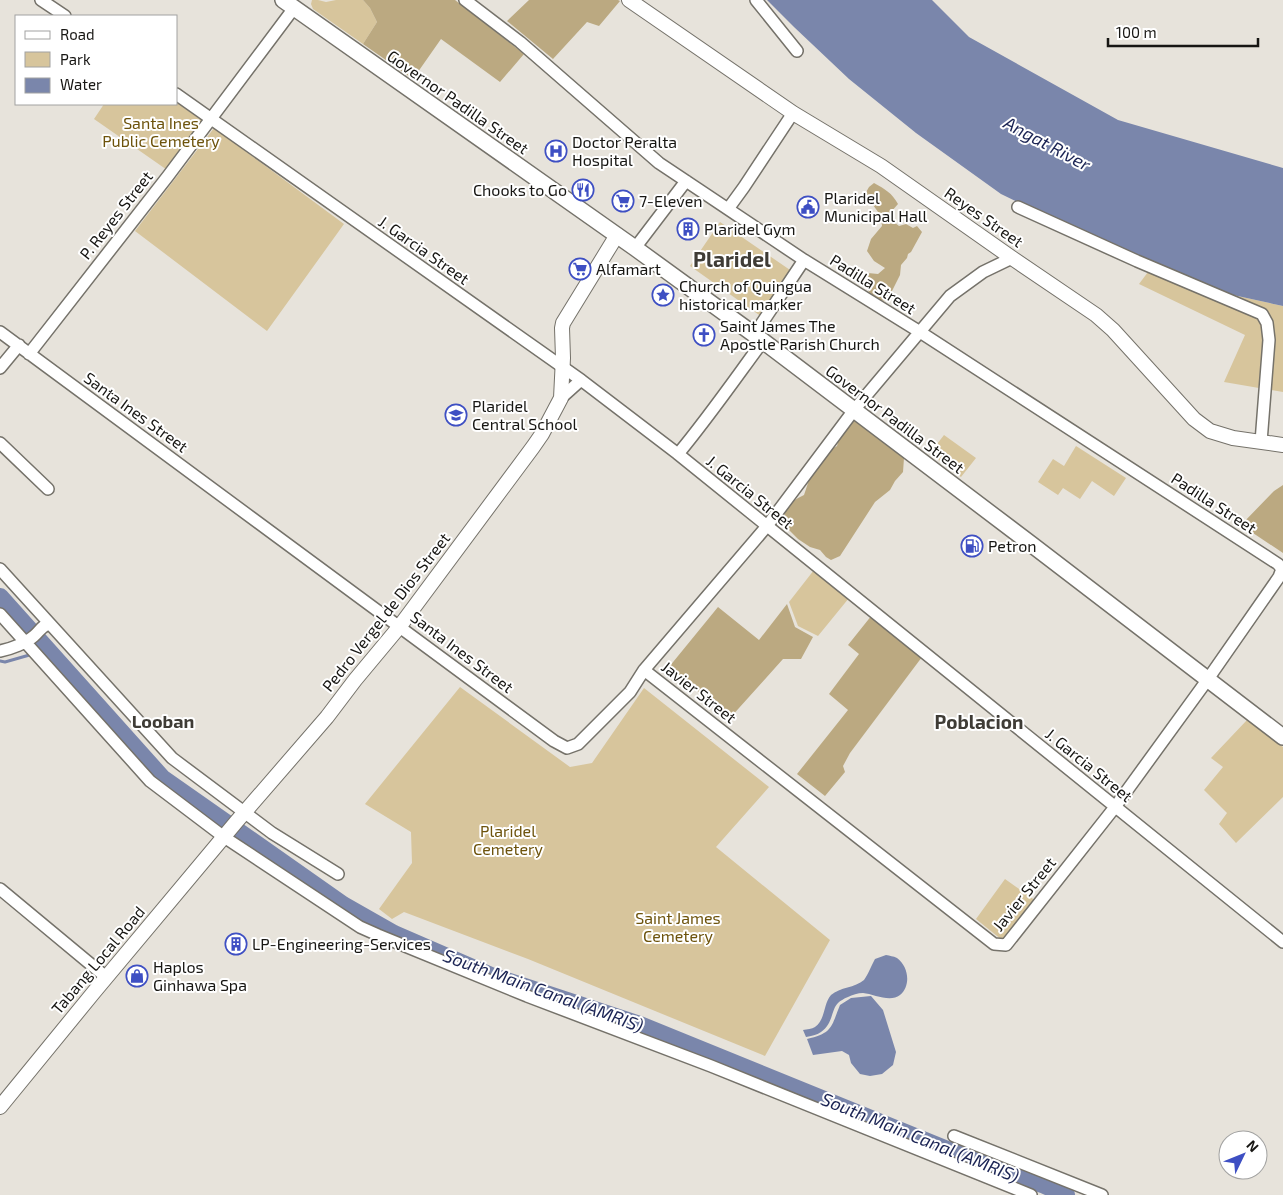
<svg xmlns="http://www.w3.org/2000/svg" width="1283" height="1195" font-family="'Exo 2',sans-serif">
<style>
.green{fill:#d7c59c}
.forest{fill:#bba981}
.water{fill:#7a86ab}
.lines{fill:none;stroke-linecap:round;stroke-linejoin:round}
.stream{stroke:#7a86ab;stroke-width:3}
.river{stroke:#7a86ab;stroke-width:18}
.minor-casing{stroke:#75726a;stroke-width:14}
.tertiary-casing{stroke:#75726a;stroke-width:16}
.secondary-casing{stroke:#75726a;stroke-width:18}
.minor{stroke:#fff;stroke-width:11}
.tertiary{stroke:#fff;stroke-width:14}
.secondary{stroke:#fff;stroke-width:15}
.labels{text-anchor:middle;stroke-width:4;stroke-linejoin:round;paint-order:stroke}
.street-label{font-size:16px;fill:#171613;stroke:#fff}
.park-label{font-size:16px;fill:#6d530c;stroke:#fff}
.poi-label{font-size:16px;fill:#171613;stroke:#fff;text-anchor:start}
.water-label{font-size:18px;font-style:italic;fill:#1b2454;stroke:#fff}
.neighbourhood-label{font-size:18px;font-weight:bold;fill:#3f3c36;stroke:#fff}
.quarter-label{font-size:19px;font-weight:bold;fill:#3f3c36;stroke:#fff}
.district-label{font-size:21px;font-weight:bold;fill:#3f3c36;stroke:#fff}
</style>
<rect width="100%" height="100%" fill="#e7e3db"/>
<!-- green -->
<path class="green" d="M312,0h6l8,2 10,-2h27l7,8 7,14 -14,22 -50,-35 -2,-5z
M176,102l28,20 -34,50 -76,-53 10,-15h72z
M214,128l130,96 -77,107 -132,-100z
M720,222l73,50 -31,45 -72,-51z
M1154,264l79,31 50,11v86l-59,-10 21,-47 -106,-51z
M944,435l32,23 -15,19 -31,-24z
M1076,446l50,32 -12,18 -22,-15 -12,18 -17,-11 -5,7 -20,-13 15,-23 11,7z
M814,570l35,28 -31,38 -20,-10 -9,-24z
M460,687l110,80 22,-4 52,-75 125,99 -53,60 114,93 -65,116 -237,-97 -124,-47 -12,7 -13,-10 33,-46 -1,-31 -46,-28z
M1247,720l36,27v50l-47,46 -17,-19 8,-11 -23,-23 19,-23 -12,-9z
M1005,879l31,22 -30,38 -4,1 -26,-21z"/>
<!-- forest -->
<path class="forest" d="M363,0h92l69,54 -24,28 -59,-43 -28,40 -50,-35 14,-22 -7,-14z
M529,0h89l2,1 -21,25 -12,-4 -34,37 -46,-38z
M874,183c11,6 18,10 24,21l-7,8 3,10 5,4 7,-2 7,4 4,-2 5,6 -11,20 -3,2 -1,4 -6,7 -1,10 -13,26c-16,-1 -19,-8 -23,-22l4,-6 10,1 7,-6 -11,-7 -7,-10 4,-12 11,-13 -1,-10 -16,-22 4,-7z
M849,420c15,3 20,5 28,18l6,2 21,18 -1,14 -8,9 -5,9 -15,12 -35,54 -9,4 -5,-3 -6,-7 -10,-3 -12,-8 -16,-16c4,-15 7,-21 22,-28l6,-18 9,-11 10,-15 8,-5 4,-15z
M1283,485v68l-42,-28 33,-34z
M787,604l8,23 18,10 -12,22h-18l-53,59 -61,-51 49,-60 41,33z
M872,615l50,42 -72,96 -7,13 2,6 -20,24 -28,-22 51,-64 -19,-16 30,-40 -11,-9z"/>
<!-- water -->
<path class="water" d="M767,0h165l37,37 149,83 165,48v138l-50,-11 -47,-17 -131,-58 -54,-26 -85,-61 -67,-54 -55,-52z
M886,955c4,1 7,1 11,3 12,9 14,28 3,37 -10,8 -26,-1 -37,-2 -5,0 -11,2 -15,4 -3,1 -8,4 -10,6 -7,7 -5,21 -17,29 -4,3 -10,4 -15,5l-3,-7c4,-1 9,-1 12,-3 11,-8 8,-23 16,-32 9,-8 24,-7 33,-15 4,-5 8,-16 11,-21z
M871,996l12,14 13,42 -3,13 -11,9 -12,2 -10,-2 -9,-11 -2,-8 -7,-4 -29,4 -6,-16c26,-6 24,-12 33,-34l11,-7z"/>
<g class="lines">
<!-- stream -->
<path class="stream" d="M39,653l9,-3
M0,661l5,1 28,-8"/>
<!-- river -->
<path class="river" d="M0,597l162,181 181,127 51,29 97,42 149,49 337,137 68,23 21,10"/>
<!-- minor casing -->
<g class="minor-casing">
<path id="minor" d="M41,0l24,16
M465,0l55,42 139,121 27,18 118,79 116,72 358,232 4,5 -3,8 -71,102 -93,128 -109,138 -12,-1 -350,-274
M756,0l41,51
M176,94l405,286 97,74 605,488
M1018,207l119,54 125,53 5,9 2,17 -8,102
M728,209l16,-22 49,-74
M635,248l51,-67
M0,332l554,409 13,7 11,-4 52,-52 14,-22 123,-144 87,-116 96,-114 33,-24 29,-14
M754,335l50,-75
M29,354l139,-178 126,-168
M0,368l19,-23
M561,398l20,-18
M0,443l48,46
M678,454c30,-36 57,-75 85,-113
M0,569l172,189 100,75 66,41
M0,614l150,167 74,56 136,90 18,8 149,61 184,70 320,129
M0,651c11,-2 26,-8 34,-15 6,-5 8,-11 16,-12
M0,889l106,88
M954,1136l148,59"/>
</g>
<!-- tertiary casing -->
<g class="tertiary-casing">
<path id="tertiary" d="M629,0l164,113 88,53 131,92 84,57 17,15 81,89 16,12 23,7 50,7
M0,1107l94,-115 143,-171 90,-104 28,-37 45,-54 133,-179 9,-13 19,-36 2,-40 -1,-30 1,-5 54,-88"/>
</g>
<!-- secondary casing -->
<g class="secondary-casing">
<path id="secondary" d="M283,0l352,248 128,93 268,203 252,193"/>
</g>
<!-- minor -->
<use href="#minor" class="minor"/>
<!-- tertiary -->
<use href="#tertiary" class="tertiary"/>
<!-- secondary -->
<use href="#secondary" class="secondary"/>
</g>
<!-- icons -->
<defs>
<g id="hospital-ring" transform="scale(1.125)"><circle r="9.5" fill="#fff" stroke="#3e4fc3" stroke-width="1.5"/><path d="M-5-5h3v3.5h4V-5h3V5h-3V1.5h-4V5h-3Z" fill="#3e4fc3"/></g>
<g id="restaurant-ring" transform="scale(1.125)"><circle r="9.5" fill="#fff" stroke="#3e4fc3" stroke-width="1.5"/><path d="M-5-6h1v4h1v-4h1v4h1v-4h1v5L-1.5 .5V6h-2V.5L-5-1ZM5-6V6H3V1.5H1.5Q1.5-4 5-6Z" fill="#3e4fc3"/></g>
<g id="supermarket-ring" transform="scale(1.125)"><circle r="9.5" fill="#fff" stroke="#3e4fc3" stroke-width="1.5"/><path d="M-6-5.5h2.5l.6 2H6L4.5 2H-2.5L-4.4-4H-6ZM-1.5 3.2a1.3 1.3 0 1 0 .1 0ZM3 3.2a1.3 1.3 0 1 0 .1 0Z" fill="#3e4fc3"/></g>
<g id="civic-ring" transform="scale(1.125)"><circle r="9.5" fill="#fff" stroke="#3e4fc3" stroke-width="1.5"/><path d="M-.6-6.5H3V-4.5H.6V-3L4-1V1h2V6H-6V1h2V-1L-.6-3ZM-1.2 2.5V6h2.4V2.5Z" fill="#3e4fc3"/></g>
<g id="building-ring" transform="scale(1.125)"><circle r="9.5" fill="#fff" stroke="#3e4fc3" stroke-width="1.5"/><path d="M-4-6H4V6H1V3H-1V6H-4ZM-2.5-4.3h1.7v1.8h-1.7ZM.8-4.3h1.7v1.8H.8ZM-2.5-1h1.7V.8h-1.7ZM.8-1h1.7V.8H.8Z" fill="#3e4fc3"/></g>
<g id="sight-ring" transform="scale(1.125)"><circle r="9.5" fill="#fff" stroke="#3e4fc3" stroke-width="1.5"/><path d="M0-6L1.8-2.2L6-1.7L2.9 1.2L3.7 5.4L0 3.3L-3.7 5.4L-2.9 1.2L-6-1.7L-1.8-2.2Z" fill="#3e4fc3"/></g>
<g id="church-ring" transform="scale(1.125)"><circle r="9.5" fill="#fff" stroke="#3e4fc3" stroke-width="1.5"/><path d="M-1.2-6h2.4v3.5h3.3v2.4h-3.3V6h-2.4V-.1h-3.3v-2.4h3.3Z" fill="#3e4fc3"/></g>
<g id="school-ring" transform="scale(1.125)"><circle r="9.5" fill="#fff" stroke="#3e4fc3" stroke-width="1.5"/><path d="M0-5L7-2L0 1L-7-2ZM-4 1L0 2.5L4 1V4Q0 6-4 4Z" fill="#3e4fc3"/></g>
<g id="fuel-ring" transform="scale(1.125)"><circle r="9.5" fill="#fff" stroke="#3e4fc3" stroke-width="1.5"/><path d="M-5.5-6h7V0h2V4h1.3V-2.5L3-4.5l.8-.8L6-3V5H2.5V1h-1V6h-7ZM-4.2-4.7v3.2H.2V-4.7Z" fill="#3e4fc3"/></g>
<g id="shop-ring" transform="scale(1.125)"><circle r="9.5" fill="#fff" stroke="#3e4fc3" stroke-width="1.5"/><path d="M-5-2.5h2.3a2.7 3.5 0 0 1 5.4 0H5L5.5 6h-11ZM-1.5-2.5h3a1.5 2.3 0 0 0-3 0Z" fill="#3e4fc3"/></g>
</defs>
<g fill-rule="evenodd">
<use href="#hospital-ring" x="556" y="151"/>
<use href="#restaurant-ring" x="583" y="190"/>
<use href="#supermarket-ring" x="623" y="201"/>
<use href="#civic-ring" x="808" y="207"/>
<use href="#building-ring" x="688" y="229"/>
<use href="#supermarket-ring" x="580" y="269"/>
<use href="#sight-ring" x="663" y="295"/>
<use href="#church-ring" x="704" y="335"/>
<use href="#school-ring" x="456" y="415"/>
<use href="#fuel-ring" x="972" y="546"/>
<use href="#building-ring" x="236" y="944"/>
<use href="#shop-ring" x="137" y="976"/>
</g>
<g class="labels">
<!-- street labels -->
<g class="street-label">
<text transform="translate(458 102) rotate(35)" y="6">Governor Padilla Street</text>
<text transform="translate(116 215) rotate(-52)" y="6">P. Reyes Street</text>
<text transform="translate(984 217) rotate(35)" y="6">Reyes Street</text>
<text transform="translate(424 250) rotate(35)" y="6">J. Garcia Street</text>
<text transform="translate(873 284) rotate(32)" y="6">Padilla Street</text>
<text transform="translate(136 412) rotate(36)" y="6">Santa Ines Street</text>
<text transform="translate(895 419) rotate(37)" y="6">Governor Padilla Street</text>
<text transform="translate(750 492) rotate(39)" y="6">J. Garcia Street</text>
<text transform="translate(1214 503) rotate(33)" y="6">Padilla Street</text>
<text transform="translate(386 612) rotate(-52)" y="6">Pedro Vergel de Dios Street</text>
<text transform="translate(462 652) rotate(37)" y="6">Santa Ines Street</text>
<text transform="translate(699 692) rotate(38)" y="6">Javier Street</text>
<text transform="translate(1089 765) rotate(39)" y="6">J. Garcia Street</text>
<text transform="translate(1024 894) rotate(-51)" y="6">Javier Street</text>
<text transform="translate(98 960) rotate(-50)" y="6">Tabang Local Road</text>
</g>
<!-- park labels -->
<g class="park-label">
<text x="161" y="129">Santa Ines<tspan x="161" dy="18">Public Cemetery</tspan></text>
<text x="508" y="837">Plaridel<tspan x="508" dy="18">Cemetery</tspan></text>
<text x="678" y="924">Saint James<tspan x="678" dy="18">Cemetery</tspan></text>
</g>
<!-- poi labels -->
<g class="poi-label">
<text x="572" y="148">Doctor Peralta<tspan x="572" dy="18">Hospital</tspan></text>
<text x="567" y="196" text-anchor="end">Chooks to Go</text>
<text x="824" y="204">Plaridel<tspan x="824" dy="18">Municipal Hall</tspan></text>
<text x="639" y="207">7-Eleven</text>
<text x="704" y="235">Plaridel Gym</text>
<text x="596" y="275">Alfamart</text>
<text x="679" y="292">Church of Quingua<tspan x="679" dy="18">historical marker</tspan></text>
<text x="720" y="332">Saint James The<tspan x="720" dy="18">Apostle Parish Church</tspan></text>
<text x="472" y="412">Plaridel<tspan x="472" dy="18">Central School</tspan></text>
<text x="988" y="552">Petron</text>
<text x="252" y="950">LP-Engineering-Services</text>
<text x="153" y="973">Haplos<tspan x="153" dy="18">Ginhawa Spa</tspan></text>
</g>
<!-- water labels -->
<g class="water-label">
<text transform="translate(1047 144) rotate(28)" y="6">Angat River</text>
<text transform="translate(543 991) rotate(20)" y="6">South Main Canal (AMRIS)</text>
<text transform="translate(920 1138) rotate(22)" y="6">South Main Canal (AMRIS)</text>
</g>
<!-- neighbourhood labels -->
<g class="neighbourhood-label">
<text x="163" y="728">Looban</text>
</g>
<!-- quarter labels -->
<g class="quarter-label">
<text x="979" y="729">Poblacion</text>
</g>
<!-- district labels -->
<g class="district-label">
<text x="732" y="267">Plaridel</text>
</g>
</g>
<!-- legend -->
<rect x="15" y="15" width="162" height="90" fill="#ffffff" stroke="#a2a2a1"/>
<rect x="25" y="31" width="25" height="8" fill="#ffffff" stroke="#a2a2a1"/>
<text x="60" y="40" font-size="15" fill="#171613">Road</text>
<rect x="25" y="52" width="25" height="15" fill="#d7c59c" stroke="#a2a2a1"/>
<text x="60" y="65" font-size="15" fill="#171613">Park</text>
<rect x="25" y="78" width="25" height="15" fill="#7a86ab" stroke="#a2a2a1"/>
<text x="60" y="90" font-size="15" fill="#171613">Water</text>
<!-- north arrow -->
<g transform="translate(1243 1155) rotate(47)"><circle r="24" fill="#ffffff" stroke="#a2a2a1"/>
<path d="M0-4L9 19L0 12L-9 19Z" fill="#3e4fc3"/>
<text y="-8" font-size="14" font-weight="bold" text-anchor="middle" fill="#171613">N</text>
</g>
<!-- scale -->
<path d="M1108 38v8h150v-8" fill="none" stroke="#171613" stroke-width="2.5"/>
<text x="1116" y="38" font-size="15" fill="#171613" stroke="#ffffff" stroke-width="4" paint-order="stroke">100 m</text>
</svg>
